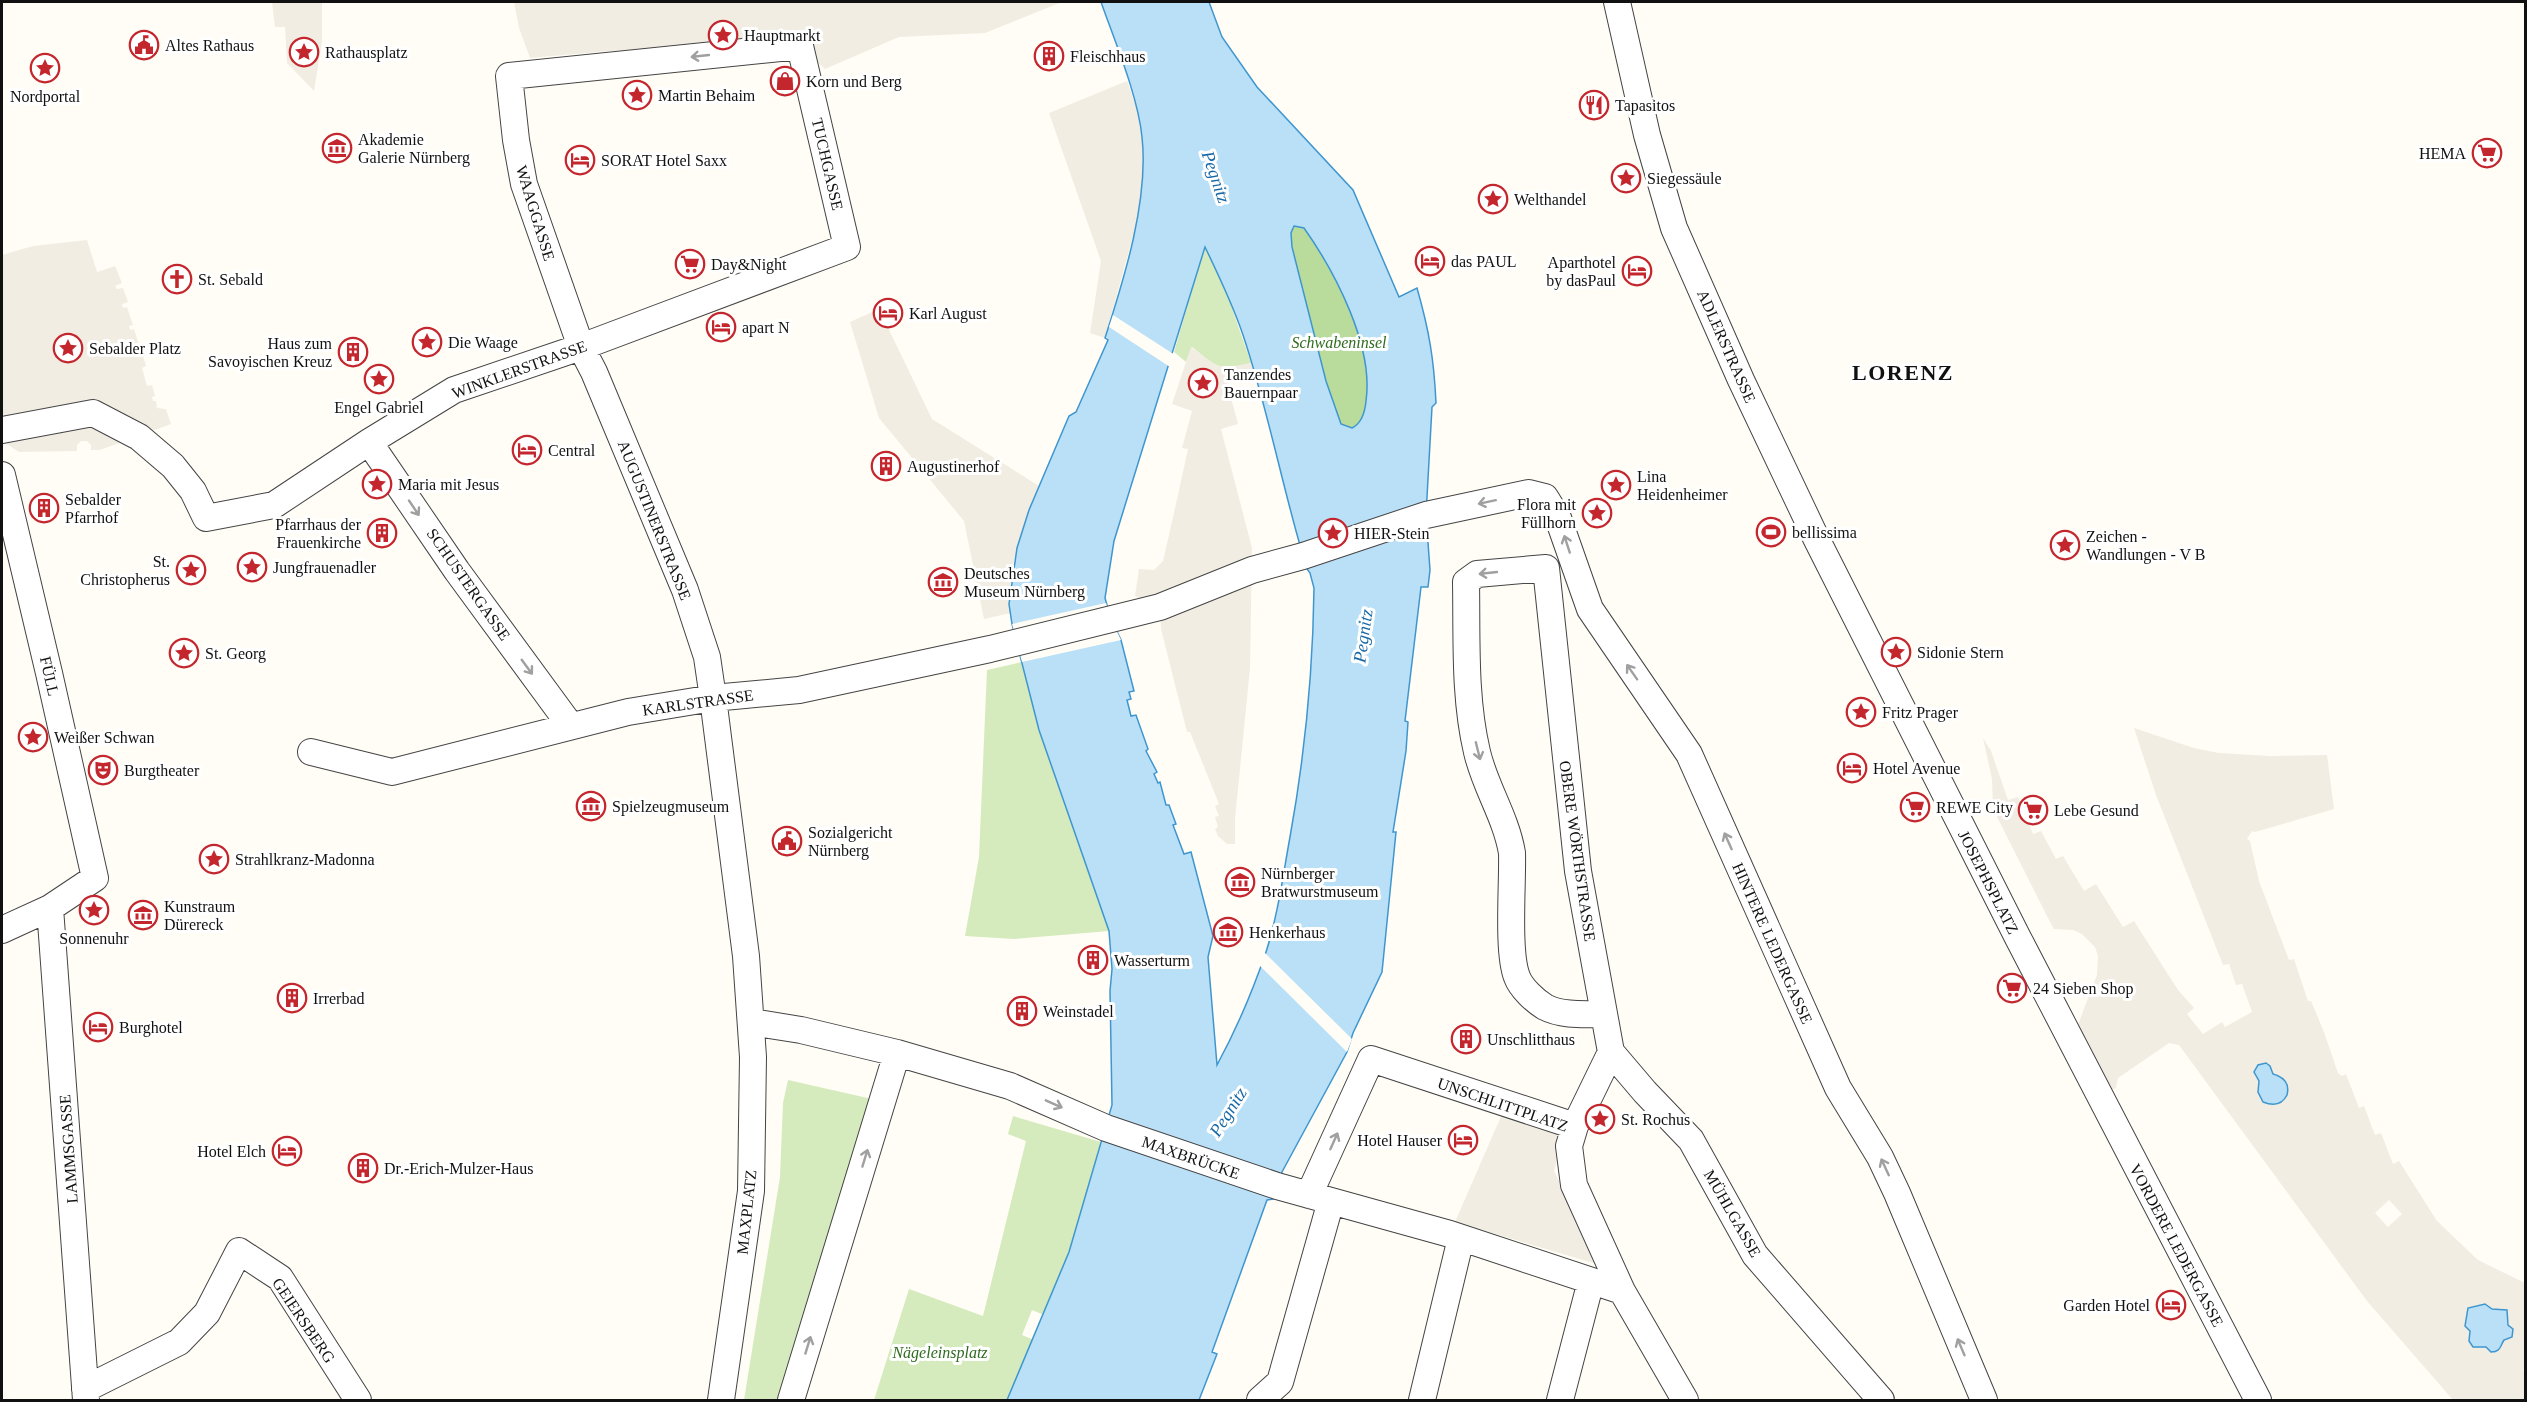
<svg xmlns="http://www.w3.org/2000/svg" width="2527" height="1402" font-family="'Times New Roman',serif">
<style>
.green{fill:#d5ebbd}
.forest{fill:#b9dc9c}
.plaza{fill:#f1ede2;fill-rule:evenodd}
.water{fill:#b9e0f7;stroke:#3f96cf;stroke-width:1.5;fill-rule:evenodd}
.pier{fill:#fffdf5}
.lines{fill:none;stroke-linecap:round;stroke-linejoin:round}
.minor-casing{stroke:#444;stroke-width:28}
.minor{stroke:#fff;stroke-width:26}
.oneway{stroke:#a0a0a0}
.labels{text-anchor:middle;stroke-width:6;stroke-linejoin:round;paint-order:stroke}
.poi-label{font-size:16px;fill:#111;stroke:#fff;text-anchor:start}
.street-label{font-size:16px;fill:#111;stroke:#fff}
.park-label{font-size:16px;font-style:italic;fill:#2f6b1f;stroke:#fff}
.water-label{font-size:18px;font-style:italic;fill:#1768a6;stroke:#fff}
.district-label{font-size:22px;font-weight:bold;letter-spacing:1.5px;fill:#111;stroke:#fff}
</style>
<rect width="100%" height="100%" fill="#fffdf5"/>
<!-- green -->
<path class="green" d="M1205,246l20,42 26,75c-33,8 -33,5 -59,-16l-6,15 -12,-10z
M1022,662l17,68 70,201 -95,8 -49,-3 14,-79 8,-187z
M788,1080l84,19 -90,301h-38l36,-223 3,-74z
M1013,1116l88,26 -32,110 -25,63 -12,-5 -10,25 12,5 -27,60h-133l35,-111 74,27 43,-175 -18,-7z"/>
<!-- forest -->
<path class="forest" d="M1293,226l11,2c31,44 70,118 62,173 -1,11 -4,22 -14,27l-11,-4 -15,-43 -34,-134 -1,-14z"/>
<!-- plaza -->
<path class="plaza" d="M272,2h50v39l-8,50 -27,-28 -2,-36h-10z
M514,2h548l-77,31 -86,4 -74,32 -25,-23 -191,5 -79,7 -11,-30z
M1127,81l10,28 5,29 1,37 -4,39 -34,124 -15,-5 11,-72 -52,-148z
M87,240l10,32 18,-6 7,17 -7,3 2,3 6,-1 5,14 -6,2 1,4 4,-1 6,18 -4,1 1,4 4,-1 5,16 -4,1 1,5 5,-1 5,16 -4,2 5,18 5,-1 3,11 -3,1 1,4h3l1,7 9,1 5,15 -71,26h-9v-5l-4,-4h-6l-4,4v6l-58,1 -17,-11v-186l31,-9z
M879,309l53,110 107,67 -10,24 -12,38 -6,27v38l-27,6 -20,-98 -85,-103 -29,-96z
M1191,347l24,18 9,3 27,-5 3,9 -28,7 12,45 -17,5 31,119 -2,120 -15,151v25h-8l-9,-8 -3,-7 3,-2 -3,-10 4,-1 -4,-10 4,-2 -29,-72h-3l-26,-103 -1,-22 -25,-11 4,-27 15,1 9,-9 11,-48 14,-64 -6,-1 10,-37 -20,-7z
M2134,728l60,20 25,5 50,3 58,-1 7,54 -79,23 -3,-1 -5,8 3,2 9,40 30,79 5,-1 14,42h3l13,31 14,41 4,3 4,-2 13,34 5,-2 11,29 6,-2 12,31 6,-3 38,60 41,39 47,23 1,84 -3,3 2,3v27h-72l-86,-99 -188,-256 -10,-2 -51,35 -2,10 -7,3 -32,-64 20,-52 1,-19 -3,-9 -13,-13 -9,-4 -19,-1 -4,-7 -57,-113 -1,-30 -9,-41 8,13 17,49 10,-3 15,37 8,-3 15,28 7,-3 21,35 12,-7 27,43 11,-6 44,69 16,18 -7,6 16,20 19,-12 3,5 27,-15 -10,-28 -6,1 -7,-21 -6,1 -67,-170zM2389,1200l13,14 -14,13 -13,-14zM2476,1306l20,4 5,-2 7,12 4,17 -8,2 -4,11 -4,2h-5l-5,-5h-13l-3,-4v-12l-5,-8 3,-4v-11z
M1502,1114l62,20 -10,37 48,92 -2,2 -145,-43z"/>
<!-- water -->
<path class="water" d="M1101,2h108l13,35 35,50 96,103 46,107 18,-9c12,42 17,71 19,115l-4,4 -6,108 4,55 -2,17h-7l-16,134 3,1 -2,29 -13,81h3l-14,140 -29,61 -6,19 -65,120 -9,27 -6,1 -55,152 5,2 -18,46h-192l62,-148 43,-147 -2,-114 2,-22 -3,-38 -70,-201 -27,-106 -3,-20 8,-56 12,-38 40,-94 7,-4 32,-72 -3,-2c19,-59 44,-138 37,-201 -4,-41 -27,-95 -41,-135zM1294,226l10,2c31,44 70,118 62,173 -1,11 -4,22 -14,27l-11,-4 -15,-43 -34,-134 -1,-14zM1205,247c14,29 28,58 38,88 26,77 40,157 64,234l3,4 4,15c-1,84 -9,166 -24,249 -7,38 -12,78 -24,115 -13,38 -30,78 -49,113l-9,-108 5,-21 -22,-84 -7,2 -11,-29 3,-1 -7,-19h-3l-6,-23 -2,1 -4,-9 3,-2 -11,-21 2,-2 -12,-34 -5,1 -4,-16 4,-1 -2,-7 5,-1 -13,-51 -10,-21 -6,-21 9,-57z
M2266,1063l4,3 3,8c11,3 17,9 14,21 -5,10 -14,11 -24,7l-5,-10 1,-11 -5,-9 4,-7z
M2485,1304l7,5 15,1 1,15 5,4 -1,8 -8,3c-4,6 -3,12 -13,12l-5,-5h-13l-4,-6 1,-10 -5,-5 3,-18z"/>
<!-- pier -->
<path class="pier" d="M1113,315l62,40 -5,12 -61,-40z
M1106,603l5,16 10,21 -99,22 -10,-38z
M1263,951l89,88 -5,13 -89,-88z"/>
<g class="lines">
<!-- minor casing -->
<g class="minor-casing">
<path id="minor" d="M1617,2l30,133 27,93 67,152 76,160 201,398 240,462
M2,430l91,-17 46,24 34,29 20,25 13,27 68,-13 95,-63 85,-52 127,-43 266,-100 -47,-201 -291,30 7,64 8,44 57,163 13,25 91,218 22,67 6,41 33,258 7,101 -2,134 -30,209
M369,442l88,129 113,154
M2,475l47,198 46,205 -45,30 -48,22
M311,752l81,20 236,-60 85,-14 86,-8 191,-41 170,-42 92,-37 51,-14 123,-41 103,-22 16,4 13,21 32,91 99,145 149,334 42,69 17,36 87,207
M50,908l36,492
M1604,1014c-19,0 -42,2 -59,-7 -10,-6 -24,-19 -28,-30 -10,-25 -4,-95 -5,-124 -6,-36 -27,-66 -35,-101 -13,-55 -10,-113 -11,-170l11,-8 69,-6 32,303 33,181 -36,74 -6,20 5,39 48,106 63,109
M751,1022l50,8 96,23 113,33 96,42 171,58 173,48 172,57
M1611,1052l34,40 46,48 64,115 126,145
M1309,1195l62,-136 204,67
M85,1389l94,-47 28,-29 32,-62 41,27 78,122
M791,1400l106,-347
M1260,1400l20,-18 51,-181
M1422,1400l39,-162
M1560,1400l31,-119"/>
</g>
<!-- minor -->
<use href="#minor" class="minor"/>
</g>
<!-- one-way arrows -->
<defs><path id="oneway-shaft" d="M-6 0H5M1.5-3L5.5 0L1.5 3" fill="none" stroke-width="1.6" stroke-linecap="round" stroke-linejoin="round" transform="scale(1.5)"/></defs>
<g class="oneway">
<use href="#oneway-shaft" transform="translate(700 56) rotate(174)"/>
<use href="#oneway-shaft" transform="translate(1487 502) rotate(168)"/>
<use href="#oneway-shaft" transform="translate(414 508) rotate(56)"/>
<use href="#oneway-shaft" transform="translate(1567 544) rotate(-108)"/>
<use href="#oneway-shaft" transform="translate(1488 573) rotate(174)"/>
<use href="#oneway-shaft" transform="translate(527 667) rotate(54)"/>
<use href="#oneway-shaft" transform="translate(1632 672) rotate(-125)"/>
<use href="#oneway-shaft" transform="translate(1478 751) rotate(76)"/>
<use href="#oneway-shaft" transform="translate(1728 841) rotate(-114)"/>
<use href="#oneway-shaft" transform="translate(1054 1104) rotate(24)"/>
<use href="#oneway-shaft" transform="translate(1334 1141) rotate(-66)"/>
<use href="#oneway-shaft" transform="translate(865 1158) rotate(-73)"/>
<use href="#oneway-shaft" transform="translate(1885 1167) rotate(-115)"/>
<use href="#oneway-shaft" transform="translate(808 1345) rotate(-73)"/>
<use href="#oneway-shaft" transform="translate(1961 1347) rotate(-113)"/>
</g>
<!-- icons -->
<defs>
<g id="sight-ring" transform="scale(1.5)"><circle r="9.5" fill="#fff" stroke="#c4262e" stroke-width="1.5"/><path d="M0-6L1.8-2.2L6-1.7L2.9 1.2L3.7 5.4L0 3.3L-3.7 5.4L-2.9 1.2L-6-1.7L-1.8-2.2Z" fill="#c4262e"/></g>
<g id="civic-ring" transform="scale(1.5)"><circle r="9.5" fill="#fff" stroke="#c4262e" stroke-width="1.5"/><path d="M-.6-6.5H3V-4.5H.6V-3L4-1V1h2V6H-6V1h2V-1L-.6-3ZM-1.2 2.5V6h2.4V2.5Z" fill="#c4262e"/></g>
<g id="building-ring" transform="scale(1.5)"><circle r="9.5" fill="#fff" stroke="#c4262e" stroke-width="1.5"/><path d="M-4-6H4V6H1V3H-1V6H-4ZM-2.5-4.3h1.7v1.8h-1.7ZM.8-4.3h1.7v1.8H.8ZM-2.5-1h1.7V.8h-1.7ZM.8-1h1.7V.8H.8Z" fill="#c4262e"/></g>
<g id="shop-ring" transform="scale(1.5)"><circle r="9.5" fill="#fff" stroke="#c4262e" stroke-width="1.5"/><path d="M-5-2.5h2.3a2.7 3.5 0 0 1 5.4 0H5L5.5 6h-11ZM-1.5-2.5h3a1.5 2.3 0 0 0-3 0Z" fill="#c4262e"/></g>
<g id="restaurant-ring" transform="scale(1.5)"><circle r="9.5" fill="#fff" stroke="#c4262e" stroke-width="1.5"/><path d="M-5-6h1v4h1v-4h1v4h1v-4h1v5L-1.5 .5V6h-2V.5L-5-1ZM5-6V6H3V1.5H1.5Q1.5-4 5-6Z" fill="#c4262e"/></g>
<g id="museum-ring" transform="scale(1.5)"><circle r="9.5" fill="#fff" stroke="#c4262e" stroke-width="1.5"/><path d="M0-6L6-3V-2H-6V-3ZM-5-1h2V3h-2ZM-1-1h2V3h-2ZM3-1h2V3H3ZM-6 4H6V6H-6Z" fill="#c4262e"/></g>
<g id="supermarket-ring" transform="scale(1.5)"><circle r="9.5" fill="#fff" stroke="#c4262e" stroke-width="1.5"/><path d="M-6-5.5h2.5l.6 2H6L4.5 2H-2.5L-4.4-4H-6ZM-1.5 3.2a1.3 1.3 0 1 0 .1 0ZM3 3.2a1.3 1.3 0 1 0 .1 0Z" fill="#c4262e"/></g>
<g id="hotel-ring" transform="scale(1.5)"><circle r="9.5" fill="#fff" stroke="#c4262e" stroke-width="1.5"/><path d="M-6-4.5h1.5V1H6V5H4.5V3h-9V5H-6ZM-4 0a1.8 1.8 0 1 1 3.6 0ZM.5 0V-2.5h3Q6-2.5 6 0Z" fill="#c4262e"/></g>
<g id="church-ring" transform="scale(1.5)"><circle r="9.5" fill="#fff" stroke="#c4262e" stroke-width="1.5"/><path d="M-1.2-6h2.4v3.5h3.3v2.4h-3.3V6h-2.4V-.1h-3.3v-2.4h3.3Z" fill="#c4262e"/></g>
<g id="stadium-ring" transform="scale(1.5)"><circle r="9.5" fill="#fff" stroke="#c4262e" stroke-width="1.5"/><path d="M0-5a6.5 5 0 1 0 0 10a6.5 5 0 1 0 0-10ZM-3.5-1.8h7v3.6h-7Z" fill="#c4262e"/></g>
<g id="theatre-ring" transform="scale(1.5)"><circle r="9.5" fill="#fff" stroke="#c4262e" stroke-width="1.5"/><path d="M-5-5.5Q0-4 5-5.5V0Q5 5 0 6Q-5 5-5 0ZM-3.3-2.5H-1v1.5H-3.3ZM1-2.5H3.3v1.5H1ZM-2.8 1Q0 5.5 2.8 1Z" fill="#c4262e"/></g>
</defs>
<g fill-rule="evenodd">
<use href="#sight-ring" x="723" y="35"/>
<use href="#civic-ring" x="144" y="45"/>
<use href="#sight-ring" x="304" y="52"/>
<use href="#building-ring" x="1049" y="56"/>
<use href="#sight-ring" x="45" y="68"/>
<use href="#shop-ring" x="785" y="81"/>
<use href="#sight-ring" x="637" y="95"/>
<use href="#restaurant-ring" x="1594" y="105"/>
<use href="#museum-ring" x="337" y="148"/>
<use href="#supermarket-ring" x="2487" y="153"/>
<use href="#hotel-ring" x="580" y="160"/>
<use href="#sight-ring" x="1626" y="178"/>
<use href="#sight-ring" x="1493" y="199"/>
<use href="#hotel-ring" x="1430" y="261"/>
<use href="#supermarket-ring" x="690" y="264"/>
<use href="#hotel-ring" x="1637" y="271"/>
<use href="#church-ring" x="177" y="279"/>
<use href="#hotel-ring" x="888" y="313"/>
<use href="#hotel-ring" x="721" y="327"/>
<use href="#sight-ring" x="427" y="342"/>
<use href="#sight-ring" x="68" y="348"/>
<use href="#building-ring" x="353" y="352"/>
<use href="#sight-ring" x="379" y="379"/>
<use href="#sight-ring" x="1203" y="383"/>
<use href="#hotel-ring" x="527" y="450"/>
<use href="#building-ring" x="886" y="466"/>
<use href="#sight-ring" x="377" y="484"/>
<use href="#sight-ring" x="1616" y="485"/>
<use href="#building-ring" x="44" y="508"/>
<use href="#sight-ring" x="1597" y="513"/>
<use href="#stadium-ring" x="1771" y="532"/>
<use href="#building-ring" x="382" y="533"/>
<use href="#sight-ring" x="1333" y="533"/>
<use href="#sight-ring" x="2065" y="545"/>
<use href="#sight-ring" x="252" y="567"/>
<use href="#sight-ring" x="191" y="570"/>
<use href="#museum-ring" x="943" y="582"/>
<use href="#sight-ring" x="1896" y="652"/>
<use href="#sight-ring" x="184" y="653"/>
<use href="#sight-ring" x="1861" y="712"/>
<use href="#sight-ring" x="33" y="737"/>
<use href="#hotel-ring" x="1852" y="768"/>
<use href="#theatre-ring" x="103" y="770"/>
<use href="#museum-ring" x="591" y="806"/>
<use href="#supermarket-ring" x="1915" y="807"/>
<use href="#supermarket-ring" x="2033" y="810"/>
<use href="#civic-ring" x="787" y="841"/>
<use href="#sight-ring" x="214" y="859"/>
<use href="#museum-ring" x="1240" y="882"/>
<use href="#sight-ring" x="94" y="910"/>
<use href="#museum-ring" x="143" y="915"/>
<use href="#museum-ring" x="1228" y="932"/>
<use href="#building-ring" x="1093" y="960"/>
<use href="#supermarket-ring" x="2012" y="988"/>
<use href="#building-ring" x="292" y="998"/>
<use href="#building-ring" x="1022" y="1011"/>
<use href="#hotel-ring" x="98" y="1027"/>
<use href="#building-ring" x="1466" y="1039"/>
<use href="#sight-ring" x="1600" y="1119"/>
<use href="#hotel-ring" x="1463" y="1140"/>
<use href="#hotel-ring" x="287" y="1151"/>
<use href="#building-ring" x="363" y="1168"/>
<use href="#hotel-ring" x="2171" y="1305"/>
</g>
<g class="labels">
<!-- poi labels -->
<g class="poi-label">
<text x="744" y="41">Hauptmarkt</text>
<text x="165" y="51">Altes Rathaus</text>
<text x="325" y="58">Rathausplatz</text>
<text x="1070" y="62">Fleischhaus</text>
<text x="806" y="87">Korn und Berg</text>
<text x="658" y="101">Martin Behaim</text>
<text x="45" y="102" text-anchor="middle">Nordportal</text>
<text x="1615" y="111">Tapasitos</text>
<text x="358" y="145">Akademie<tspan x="358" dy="18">Galerie Nürnberg</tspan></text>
<text x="2466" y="159" text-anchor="end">HEMA</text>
<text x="601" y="166">SORAT Hotel Saxx</text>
<text x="1647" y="184">Siegessäule</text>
<text x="1514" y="205">Welthandel</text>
<text x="1451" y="267">das PAUL</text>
<text x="1616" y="268" text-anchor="end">Aparthotel<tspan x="1616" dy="18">by dasPaul</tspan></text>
<text x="711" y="270">Day&amp;Night</text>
<text x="198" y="285">St. Sebald</text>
<text x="909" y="319">Karl August</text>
<text x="742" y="333">apart N</text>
<text x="448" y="348">Die Waage</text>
<text x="332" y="349" text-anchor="end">Haus zum<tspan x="332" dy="18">Savoyischen Kreuz</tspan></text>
<text x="89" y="354">Sebalder Platz</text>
<text x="1224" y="380">Tanzendes<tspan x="1224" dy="18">Bauernpaar</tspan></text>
<text x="379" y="413" text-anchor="middle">Engel Gabriel</text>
<text x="548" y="456">Central</text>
<text x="907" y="472">Augustinerhof</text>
<text x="1637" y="482">Lina<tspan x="1637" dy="18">Heidenheimer</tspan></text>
<text x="398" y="490">Maria mit Jesus</text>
<text x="65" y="505">Sebalder<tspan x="65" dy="18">Pfarrhof</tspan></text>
<text x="1576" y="510" text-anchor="end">Flora mit<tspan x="1576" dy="18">Füllhorn</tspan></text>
<text x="361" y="530" text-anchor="end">Pfarrhaus der<tspan x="361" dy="18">Frauenkirche</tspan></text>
<text x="1792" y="538">bellissima</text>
<text x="1354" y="539">HIER-Stein</text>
<text x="2086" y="542">Zeichen -<tspan x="2086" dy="18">Wandlungen - V B</tspan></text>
<text x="170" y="567" text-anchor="end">St.<tspan x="170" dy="18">Christopherus</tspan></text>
<text x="273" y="573">Jungfrauenadler</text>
<text x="964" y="579">Deutsches<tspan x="964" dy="18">Museum Nürnberg</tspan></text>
<text x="1917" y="658">Sidonie Stern</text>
<text x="205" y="659">St. Georg</text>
<text x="1882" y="718">Fritz Prager</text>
<text x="54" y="743">Weißer Schwan</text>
<text x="1873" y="774">Hotel Avenue</text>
<text x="124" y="776">Burgtheater</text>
<text x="612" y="812">Spielzeugmuseum</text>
<text x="1936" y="813">REWE City</text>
<text x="2054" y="816">Lebe Gesund</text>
<text x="808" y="838">Sozialgericht<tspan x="808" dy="18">Nürnberg</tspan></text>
<text x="235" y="865">Strahlkranz-Madonna</text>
<text x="1261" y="879">Nürnberger<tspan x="1261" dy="18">Bratwurstmuseum</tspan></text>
<text x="164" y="912">Kunstraum<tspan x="164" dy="18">Dürereck</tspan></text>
<text x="1249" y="938">Henkerhaus</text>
<text x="94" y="944" text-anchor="middle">Sonnenuhr</text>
<text x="1114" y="966">Wasserturm</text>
<text x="2033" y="994">24 Sieben Shop</text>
<text x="313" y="1004">Irrerbad</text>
<text x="1043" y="1017">Weinstadel</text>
<text x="119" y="1033">Burghotel</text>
<text x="1487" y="1045">Unschlitthaus</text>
<text x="1621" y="1125">St. Rochus</text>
<text x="1442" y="1146" text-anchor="end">Hotel Hauser</text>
<text x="266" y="1157" text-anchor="end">Hotel Elch</text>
<text x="384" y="1174">Dr.-Erich-Mulzer-Haus</text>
<text x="2150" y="1311" text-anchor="end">Garden Hotel</text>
</g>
<!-- street labels -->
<g class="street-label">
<text transform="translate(828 164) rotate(77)" y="6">TUCHGASSE</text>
<text transform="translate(536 213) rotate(73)" y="6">WAAGGASSE</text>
<text transform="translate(1727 346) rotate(66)" y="6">ADLERSTRASSE</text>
<text transform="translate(519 369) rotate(-20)" y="6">WINKLERSTRASSE</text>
<text transform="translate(655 520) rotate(68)" y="6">AUGUSTINERSTRASSE</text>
<text transform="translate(469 584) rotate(55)" y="6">SCHUSTERGASSE</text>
<text transform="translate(50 676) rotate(77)" y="6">FÜLL</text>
<text transform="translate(698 702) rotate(-8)" y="6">KARLSTRASSE</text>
<text transform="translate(1578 851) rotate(82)" y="6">OBERE WÖRTHSTRASSE</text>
<text transform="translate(1989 882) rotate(63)" y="6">JOSEPHSPLATZ</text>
<text transform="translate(1773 943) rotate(66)" y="6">HINTERE LEDERGASSE</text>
<text transform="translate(1503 1104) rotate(19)" y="6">UNSCHLITTPLATZ</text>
<text transform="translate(68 1149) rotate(-94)" y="6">LAMMSGASSE</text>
<text transform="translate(1191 1157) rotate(19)" y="6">MAXBRÜCKE</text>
<text transform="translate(746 1212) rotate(-84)" y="6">MAXPLATZ</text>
<text transform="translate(1733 1213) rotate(60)" y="6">MÜHLGASSE</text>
<text transform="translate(2177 1245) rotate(62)" y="6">VORDERE LEDERGASSE</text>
<text transform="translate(304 1320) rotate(56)" y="6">GEIERSBERG</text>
</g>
<!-- park labels -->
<g class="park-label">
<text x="1339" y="348">Schwabeninsel</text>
<text x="940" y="1358">Nägeleinsplatz</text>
</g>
<!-- water labels -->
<g class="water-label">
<text transform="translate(1216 177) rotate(71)" y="6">Pegnitz</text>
<text transform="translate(1363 636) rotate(-82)" y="6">Pegnitz</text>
<text transform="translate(1228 1112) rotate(-58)" y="6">Pegnitz</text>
</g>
<!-- district labels -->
<g class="district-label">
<text x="1903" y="380">LORENZ</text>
</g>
</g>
<!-- border -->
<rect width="2527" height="1402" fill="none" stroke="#111111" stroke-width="6"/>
</svg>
